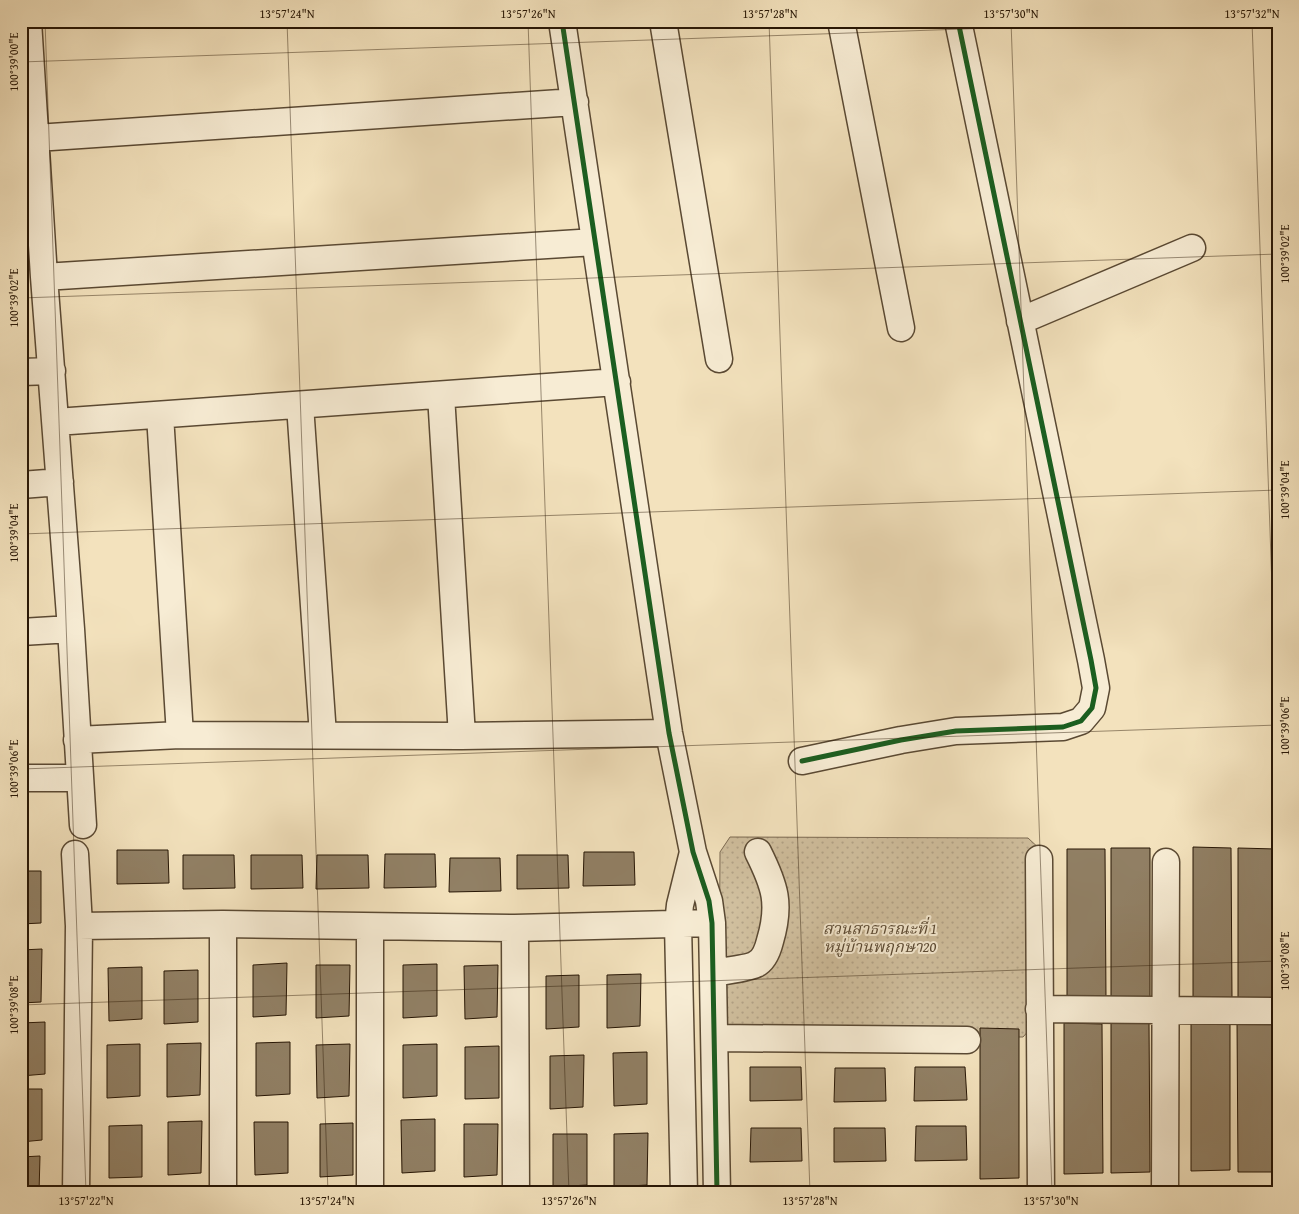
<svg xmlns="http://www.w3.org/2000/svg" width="1299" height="1214" font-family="'Gentium Book Plus','Noto Serif Thai',serif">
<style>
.park{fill:url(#park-dots);stroke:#7c6a52}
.building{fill:#918065;stroke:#271605}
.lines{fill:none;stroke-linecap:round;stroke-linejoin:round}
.minor-casing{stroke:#5a4933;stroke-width:29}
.minor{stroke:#f7ecd4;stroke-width:26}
.cycleway-casing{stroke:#f7ecd4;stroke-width:8}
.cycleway{stroke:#1b5e20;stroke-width:5}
.ticks{fill:none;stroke:#271605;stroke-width:1;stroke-opacity:0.45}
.labels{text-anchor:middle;stroke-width:4;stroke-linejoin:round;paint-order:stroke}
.park-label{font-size:16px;font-style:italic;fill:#5a4933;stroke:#f7ecd4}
.neatline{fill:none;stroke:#271605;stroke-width:2}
.ticks-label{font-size:12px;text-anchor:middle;fill:#271605}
</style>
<defs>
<pattern id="park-dots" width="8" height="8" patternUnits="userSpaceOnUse" patternTransform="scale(1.25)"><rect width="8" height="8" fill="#d0bf9e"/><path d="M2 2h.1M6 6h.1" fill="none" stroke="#b3a387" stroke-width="1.8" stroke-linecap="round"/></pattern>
</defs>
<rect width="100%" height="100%" fill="#f3e2bd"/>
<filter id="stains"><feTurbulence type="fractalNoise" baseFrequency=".004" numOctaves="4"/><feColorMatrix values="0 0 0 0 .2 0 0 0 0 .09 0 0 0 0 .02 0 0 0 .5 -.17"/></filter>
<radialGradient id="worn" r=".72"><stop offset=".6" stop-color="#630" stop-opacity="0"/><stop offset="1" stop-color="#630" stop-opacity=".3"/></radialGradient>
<!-- park -->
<path class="park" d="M730,837l298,1 14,13 -1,166 -18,20h-286l-18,-14 1,-171z"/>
<!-- building -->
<path class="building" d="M1193,847l38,1 1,150 -39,1z
M1111,848h39v150l-39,1z
M1238,848l38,1 1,150 -39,1z
M1067,849h38l1,150 -39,1z
M117,850h51l1,33 -52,1z
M584,852h50l1,33 -52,1z
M385,854h50l1,33 -52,1z
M183,855h51l1,33 -52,1z
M251,855h51l1,33 -52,1z
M317,855h51l1,33 -53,1z
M517,855h51l1,33 -52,1z
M450,858h50l1,33 -52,1z
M21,871h20v52l-20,1z
M42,949l-1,53 -20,1v-53z
M287,963l-1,52 -33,2v-52z
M437,964v52l-34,2v-53z
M316,965h34l-1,51 -33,2z
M498,965l-1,52 -32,2 -1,-53z
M142,967v52l-33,2 -1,-53z
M198,970v52l-34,2v-53z
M641,974l-1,52 -33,2v-53z
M579,975v52l-33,2v-53z
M1191,1019l39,1v150l-39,1z
M1237,1021h39v151h-38z
M45,1022v52l-24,2v-53z
M1111,1022h38l1,150 -39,1z
M1064,1023l38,1 1,149 -39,1z
M980,1028l39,1v149l-39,1z
M290,1042v52l-34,2v-53z
M201,1043l-1,52 -33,2v-53z
M140,1044v52l-33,2v-53z
M350,1044l-1,52 -32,2 -1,-53z
M437,1044v52l-34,2v-53z
M499,1046v52l-34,1v-52z
M647,1052v52l-33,2 -1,-53z
M584,1055l-1,52 -33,2v-53z
M750,1067h51l1,33 -52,1z
M915,1067h50l2,33 -53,1z
M835,1068h50l1,33 -52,1z
M21,1089h21v51l-21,2z
M435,1119v52l-33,2 -1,-53z
M202,1121l-1,52 -33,2v-53z
M254,1122h34v51l-33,2z
M353,1123v52l-33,2v-53z
M464,1124h34l-1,51 -33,2z
M142,1125v52l-33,1v-52z
M916,1126h50l1,34 -52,1z
M751,1128h50l1,33 -52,1z
M834,1128h51l1,33 -52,1z
M648,1133l-1,52 -33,2v-53z
M553,1134h34v51l-34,2z
M40,1156l-1,37h-18v-36z"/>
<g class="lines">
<!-- minor casing -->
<g class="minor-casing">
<path id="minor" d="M28,21l16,256 27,352 12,196
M562,21l107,712 24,119 16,49 3,22 5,270
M663,21l56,338
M841,21l60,307
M36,138l539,-36
M44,277l551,-35
M1020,321l172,-73
M21,372l31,-1
M441,395l21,341
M300,405l23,330
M160,415l20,320
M56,422l561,-40
M21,485l39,-3
M21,632l50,-3
M77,740l103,-5 282,1 207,-3
M802,761l99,-21 55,-9 107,-4 18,-6 11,-13 4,-20 -5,-28 -133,-639
M21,778h59
M75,854l4,72 -3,267
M1039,859l2,334
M223,924v269
M79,926l144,-2 292,4 197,-5
M370,927v266
M515,928l1,265
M714,973c9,-2 36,-5 42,-9 8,-4 12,-15 14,-23 11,-37 5,-55 -12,-89
M1039,1009l239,2
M715,1038l252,2
M684,1193l-6,-269 2,-19 13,-53
M1165,1193l1,-331"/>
</g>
<!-- minor -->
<use href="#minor" class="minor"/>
<!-- cycleway casing -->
<g class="cycleway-casing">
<path id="cycleway" d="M562,21l107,712 24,119 16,49 3,22 5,270
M802,761l99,-21 55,-9 107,-4 18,-6 11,-13 4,-20 -5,-28 -133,-639"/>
</g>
<!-- cycleway -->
<use href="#cycleway" class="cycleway"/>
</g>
<!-- ticks -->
<path class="ticks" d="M45,21l41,1172M287,21l41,1172M528,21l41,1172M769,21l41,1172M1011,21l41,1172M1252,21l26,736M21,62l1171,-41M21,298l1257,-44M21,534l1257,-44M21,769l1257,-44M21,1005l1257,-44"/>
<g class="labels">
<!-- park labels -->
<g class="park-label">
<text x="880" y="934">สวนสาธารณะที่ 1<tspan x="880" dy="18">หมู่บ้านพฤกษา20</tspan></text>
</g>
</g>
<!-- margin -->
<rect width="1299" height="1214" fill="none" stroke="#f3e2bd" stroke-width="55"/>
<rect x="28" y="28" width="1244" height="1158" class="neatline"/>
<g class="ticks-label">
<text x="287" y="18">13°57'24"N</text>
<text x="528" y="18">13°57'26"N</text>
<text x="770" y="18">13°57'28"N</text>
<text x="1011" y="18">13°57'30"N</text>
<text x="1252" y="18">13°57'32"N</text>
<text transform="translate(14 62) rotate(-90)" y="4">100°39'00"E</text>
<text transform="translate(1285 254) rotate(-90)" y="4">100°39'02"E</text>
<text transform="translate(14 298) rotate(-90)" y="4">100°39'02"E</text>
<text transform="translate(1285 490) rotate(-90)" y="4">100°39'04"E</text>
<text transform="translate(14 533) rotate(-90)" y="4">100°39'04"E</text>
<text transform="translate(1285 726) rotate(-90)" y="4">100°39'06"E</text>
<text transform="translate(14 769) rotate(-90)" y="4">100°39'06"E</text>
<text transform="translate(1285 961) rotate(-90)" y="4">100°39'08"E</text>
<text transform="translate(14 1005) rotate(-90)" y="4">100°39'08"E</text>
<text x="86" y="1205">13°57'22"N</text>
<text x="327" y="1205">13°57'24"N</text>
<text x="569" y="1205">13°57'26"N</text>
<text x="810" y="1205">13°57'28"N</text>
<text x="1051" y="1205">13°57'30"N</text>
</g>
<rect width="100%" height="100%" filter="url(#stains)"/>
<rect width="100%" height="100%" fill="url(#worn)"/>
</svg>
